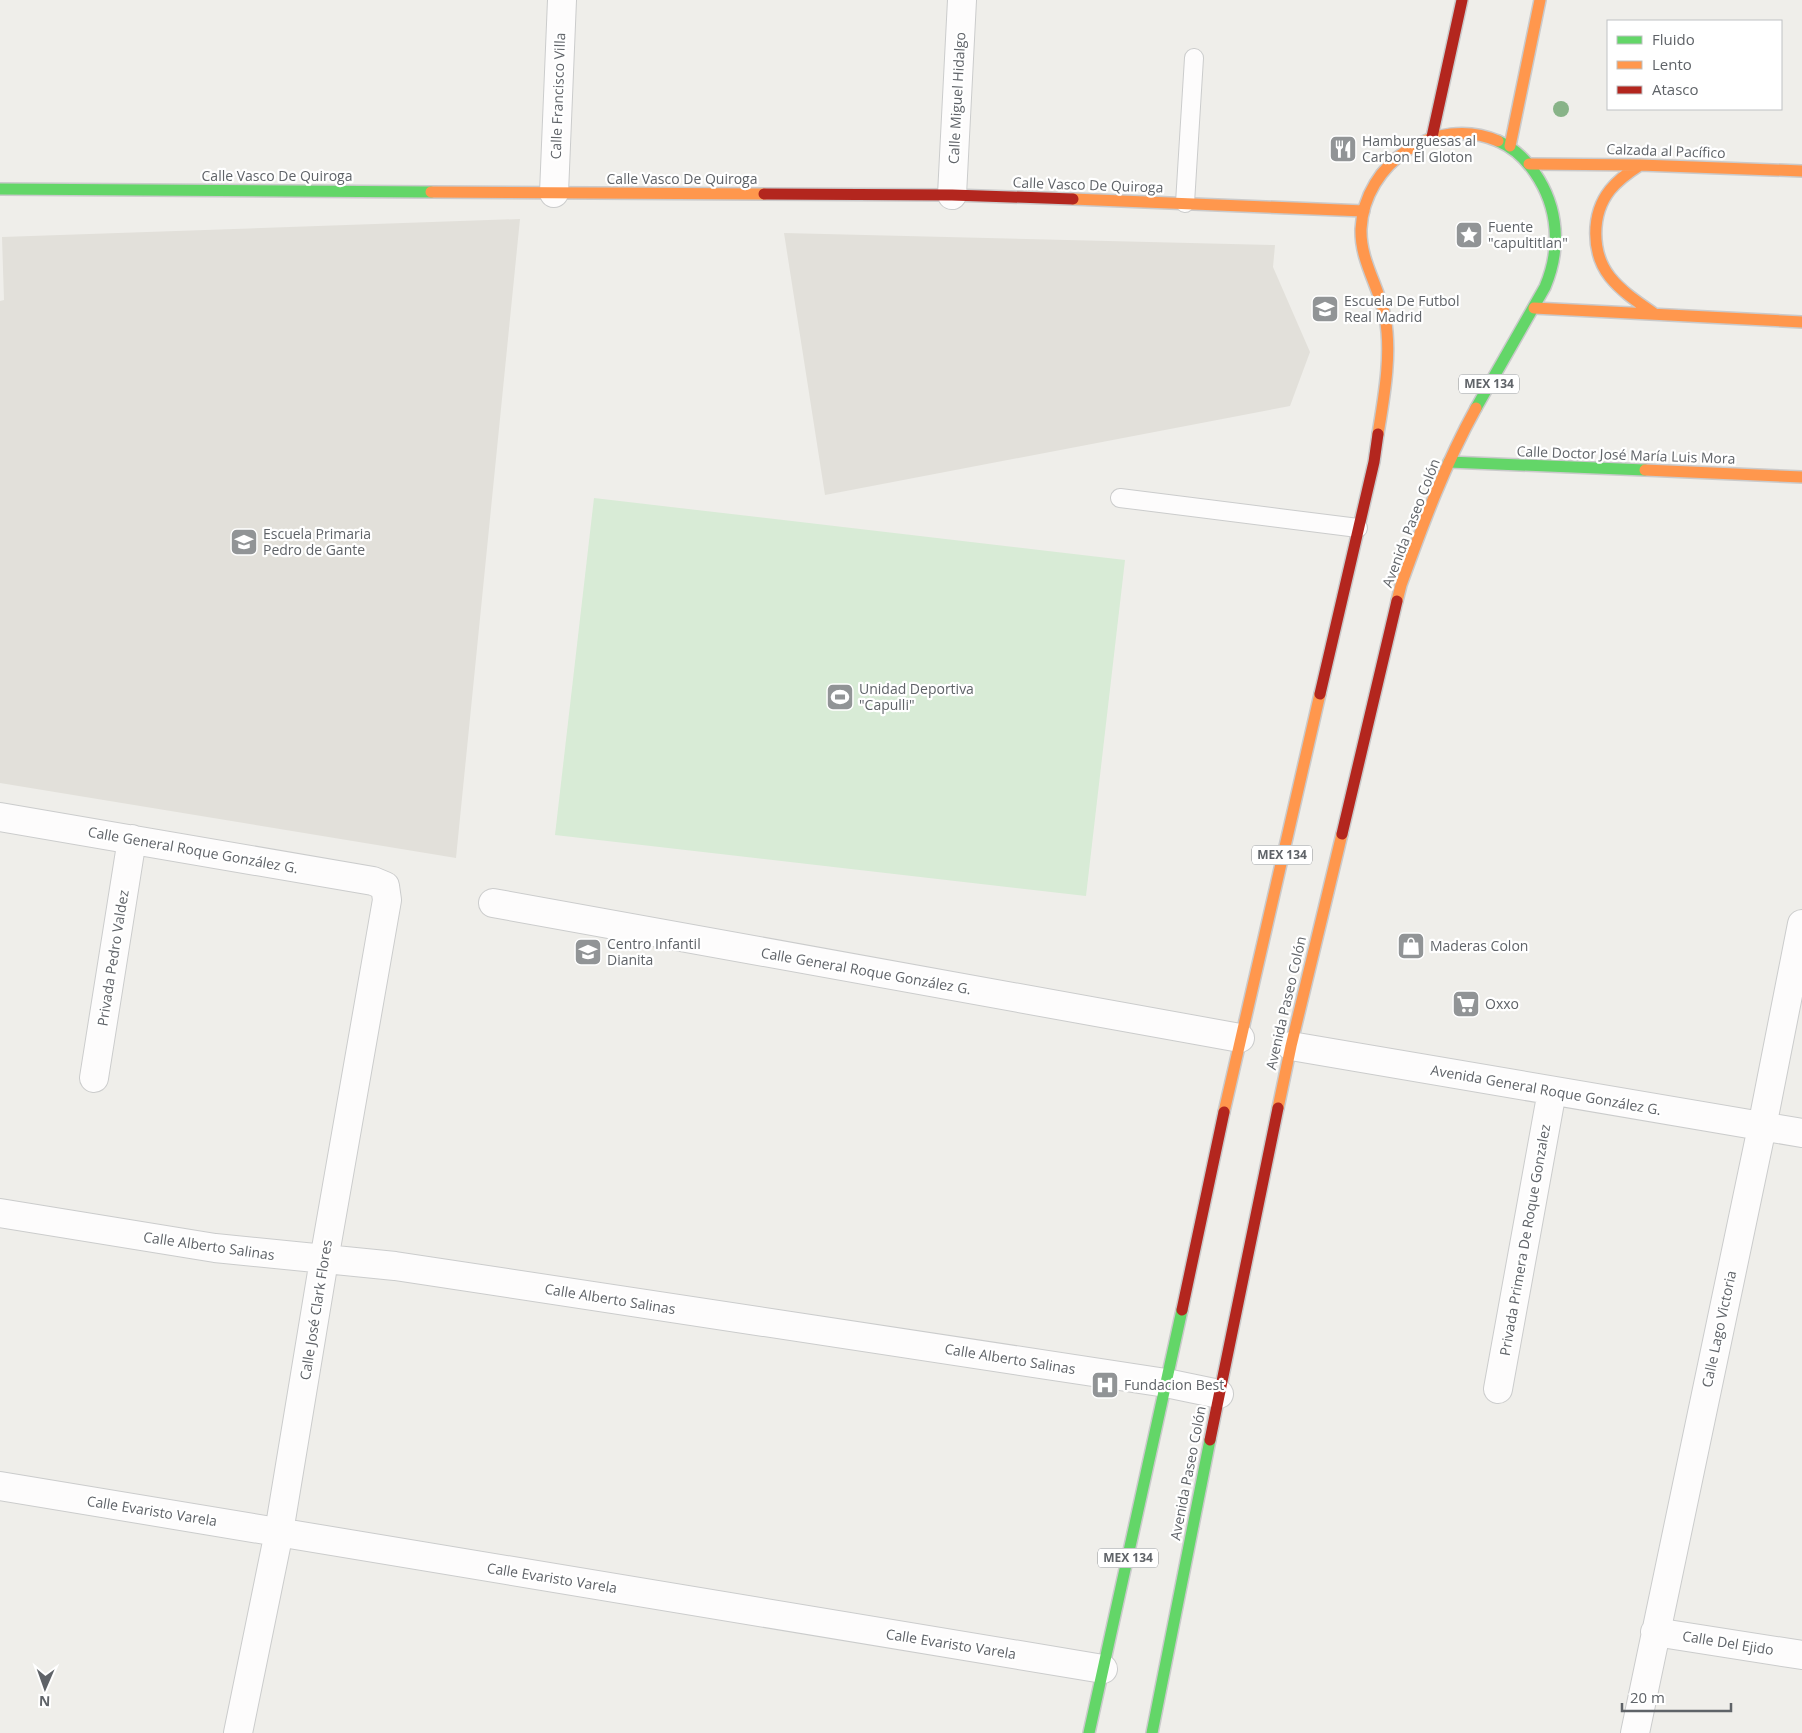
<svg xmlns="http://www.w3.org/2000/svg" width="1802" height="1733" font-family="'Open Sans',sans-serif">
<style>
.education{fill:#e2e0da}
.garden{fill:#d8ebd6}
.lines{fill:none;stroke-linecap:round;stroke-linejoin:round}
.lane-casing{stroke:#cbcccc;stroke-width:20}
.street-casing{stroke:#cbcccc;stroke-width:30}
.fast-casing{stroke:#cacacb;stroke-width:14}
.slow-casing{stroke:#cacacb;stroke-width:14}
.jam-casing{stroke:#cacacb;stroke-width:14}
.lane{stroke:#fdfcfc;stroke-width:18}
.street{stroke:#fdfcfc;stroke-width:28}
.fast{stroke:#63d668;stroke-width:11}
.slow{stroke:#ff974d;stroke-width:11}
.jam{stroke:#b3261e;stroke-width:11}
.tree{fill:#88b388}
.labels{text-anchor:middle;stroke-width:4.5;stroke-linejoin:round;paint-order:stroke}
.shield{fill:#fff;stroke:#8f9295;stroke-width:1}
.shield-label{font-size:12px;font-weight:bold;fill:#5f6368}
.street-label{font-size:14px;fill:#5f6368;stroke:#fff}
.poi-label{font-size:14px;fill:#5f6368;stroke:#fff;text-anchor:start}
</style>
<rect width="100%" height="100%" fill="#efeeea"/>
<!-- education -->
<path class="education" d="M520,219l-64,639 -456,-75v-482l4,-1 -2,-63z
M784,233l491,12 -2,22 37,85 -20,54 -465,89z"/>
<!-- garden -->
<path class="garden" d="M594,498l531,62 -39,336 -531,-61z"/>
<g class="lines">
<!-- lane casing -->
<g class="lane-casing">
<path id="lane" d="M1185,203l9,-145
M1120,498l238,30"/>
</g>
<!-- street casing -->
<g class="street-casing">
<path id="street" d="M554,193l8,-193
M952,195l10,-195
M0,817l373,64 12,5 2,14 -63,360 -45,272 -41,201
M493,903l747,135
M1291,1046l511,87
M94,1078l38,-239
M0,1213l215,35 180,18 771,117 53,11
M1498,1389l54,-298
M0,1486l1103,183
M1655,1632l147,23
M1635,1733l127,-606 40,-203"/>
</g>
<!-- fast casing -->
<g class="fast-casing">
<path id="fast" d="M0,189l431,3
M1476,408l69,-121c16,-38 14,-79 -10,-114 -10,-15 -21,-25 -37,-32
M1449,462l196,8
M1089,1733l93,-423
M1152,1733l58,-293"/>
</g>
<!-- slow casing -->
<g class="slow-casing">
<path id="slow" d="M1510,146l30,-146
M1529,164l111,1 162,6
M1640,165c-11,7 -22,15 -30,25 -19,24 -19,63 0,87 12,15 29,26 45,37
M431,192l333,2
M1073,199l291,12
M1534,308l268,14
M1378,434c6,-37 14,-80 7,-117 -6,-31 -25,-56 -24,-88 3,-66 75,-115 137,-88
M1645,470l157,7
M1397,601l4,-16c22,-61 44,-121 75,-177
M1278,1108l13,-62 51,-212
M1224,1112l96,-418"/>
</g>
<!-- jam casing -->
<g class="jam-casing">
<path id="jam" d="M1432,137l30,-137
M764,194l188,1 121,4
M1320,694l54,-232 4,-28
M1342,834l55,-233
M1182,1310l42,-198
M1210,1440l68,-332"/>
</g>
<!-- lane -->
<use href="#lane" class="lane"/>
<!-- street -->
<use href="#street" class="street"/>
<!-- fast -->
<use href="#fast" class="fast"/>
<!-- slow -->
<use href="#slow" class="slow"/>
<!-- jam -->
<use href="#jam" class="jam"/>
</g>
<!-- trees -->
<circle class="tree" cx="1561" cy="109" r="8"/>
<!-- icons -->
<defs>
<g id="restaurant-square" transform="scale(1.4375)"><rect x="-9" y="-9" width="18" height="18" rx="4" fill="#919496" stroke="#fff"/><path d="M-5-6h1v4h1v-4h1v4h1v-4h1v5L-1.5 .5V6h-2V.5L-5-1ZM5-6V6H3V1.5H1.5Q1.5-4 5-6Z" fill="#fff"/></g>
<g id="sight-square" transform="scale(1.4375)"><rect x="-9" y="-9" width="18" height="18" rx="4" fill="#919496" stroke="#fff"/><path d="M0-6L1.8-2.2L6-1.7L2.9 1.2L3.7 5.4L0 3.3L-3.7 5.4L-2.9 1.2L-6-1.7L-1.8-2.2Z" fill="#fff"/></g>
<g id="school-square" transform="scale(1.4375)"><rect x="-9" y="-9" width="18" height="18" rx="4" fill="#919496" stroke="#fff"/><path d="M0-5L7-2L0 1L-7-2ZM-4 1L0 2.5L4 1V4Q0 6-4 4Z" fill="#fff"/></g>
<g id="university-square" transform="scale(1.4375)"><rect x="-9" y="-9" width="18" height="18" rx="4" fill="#919496" stroke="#fff"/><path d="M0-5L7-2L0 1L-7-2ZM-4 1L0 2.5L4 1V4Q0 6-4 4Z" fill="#fff"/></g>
<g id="stadium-square" transform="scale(1.4375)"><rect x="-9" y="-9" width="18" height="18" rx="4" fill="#919496" stroke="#fff"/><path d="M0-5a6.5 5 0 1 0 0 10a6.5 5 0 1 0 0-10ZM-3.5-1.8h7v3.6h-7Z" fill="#fff"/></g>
<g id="shop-square" transform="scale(1.4375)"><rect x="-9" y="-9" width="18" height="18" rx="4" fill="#919496" stroke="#fff"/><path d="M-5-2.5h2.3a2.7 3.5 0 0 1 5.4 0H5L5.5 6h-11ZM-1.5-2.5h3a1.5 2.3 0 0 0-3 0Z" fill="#fff"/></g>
<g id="supermarket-square" transform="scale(1.4375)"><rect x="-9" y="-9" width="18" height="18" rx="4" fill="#919496" stroke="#fff"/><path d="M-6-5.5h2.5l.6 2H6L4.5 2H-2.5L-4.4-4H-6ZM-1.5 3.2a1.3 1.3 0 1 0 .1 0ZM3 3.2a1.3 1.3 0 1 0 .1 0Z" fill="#fff"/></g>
<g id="hospital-square" transform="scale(1.4375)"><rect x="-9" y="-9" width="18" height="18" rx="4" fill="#919496" stroke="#fff"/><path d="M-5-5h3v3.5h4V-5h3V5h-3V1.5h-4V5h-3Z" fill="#fff"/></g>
</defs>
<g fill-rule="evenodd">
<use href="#restaurant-square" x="1343" y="149"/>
<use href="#sight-square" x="1469" y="235"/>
<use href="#school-square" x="1325" y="309"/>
<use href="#university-square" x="244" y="542"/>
<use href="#stadium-square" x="840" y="697"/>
<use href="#shop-square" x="1411" y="946"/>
<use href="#school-square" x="588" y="952"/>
<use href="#supermarket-square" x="1466" y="1004"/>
<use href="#hospital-square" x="1105" y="1385"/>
</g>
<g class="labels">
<!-- shield labels -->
<g class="shield">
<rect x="1459" y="374.5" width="60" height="19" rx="4"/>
<rect x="1252" y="845.5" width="60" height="19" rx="4"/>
<rect x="1098" y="1548.5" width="60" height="19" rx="4"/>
</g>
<g class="shield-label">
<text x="1489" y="388">MEX 134</text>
<text x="1282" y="859">MEX 134</text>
<text x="1128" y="1562">MEX 134</text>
</g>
<!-- street labels -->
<g class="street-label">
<text transform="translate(558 96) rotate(-88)" y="5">Calle Francisco Villa</text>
<text transform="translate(957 98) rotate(-87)" y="5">Calle Miguel Hidalgo</text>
<text transform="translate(1666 151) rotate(2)" y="5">Calzada al Pacífico</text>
<text x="277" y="181">Calle Vasco De Quiroga</text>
<text x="682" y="184">Calle Vasco De Quiroga</text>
<text transform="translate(1088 185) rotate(2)" y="5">Calle Vasco De Quiroga</text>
<text transform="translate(1626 455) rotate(2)" y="5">Calle Doctor José María Luis Mora</text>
<text transform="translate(1411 523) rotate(-69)" y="5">Avenida Paseo Colón</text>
<text transform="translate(193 850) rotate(10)" y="5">Calle General Roque González G.</text>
<text transform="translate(113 958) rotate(-81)" y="5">Privada Pedro Valdez</text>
<text transform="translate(866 971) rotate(10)" y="5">Calle General Roque González G.</text>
<text transform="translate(1286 1003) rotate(-77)" y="5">Avenida Paseo Colón</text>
<text transform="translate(1546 1090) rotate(10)" y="5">Avenida General Roque González G.</text>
<text transform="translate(1525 1240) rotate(-80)" y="5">Privada Primera De Roque Gonzalez</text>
<text transform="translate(209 1246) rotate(8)" y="5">Calle Alberto Salinas</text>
<text transform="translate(610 1299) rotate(9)" y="5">Calle Alberto Salinas</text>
<text transform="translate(316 1310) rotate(-81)" y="5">Calle José Clark Flores</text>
<text transform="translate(1719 1329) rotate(-78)" y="5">Calle Lago Victoria</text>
<text transform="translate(1010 1359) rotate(9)" y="5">Calle Alberto Salinas</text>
<text transform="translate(1188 1473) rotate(-79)" y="5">Avenida Paseo Colón</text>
<text transform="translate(152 1511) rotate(9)" y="5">Calle Evaristo Varela</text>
<text transform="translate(552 1578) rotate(9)" y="5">Calle Evaristo Varela</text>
<text transform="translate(1728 1643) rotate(9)" y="5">Calle Del Ejido</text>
<text transform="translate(951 1644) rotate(9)" y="5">Calle Evaristo Varela</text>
</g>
<!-- poi labels -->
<g class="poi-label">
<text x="1362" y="146">Hamburguesas al<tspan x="1362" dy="16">Carbon El Gloton</tspan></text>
<text x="1488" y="232">Fuente<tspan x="1488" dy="16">"capultitlan"</tspan></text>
<text x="1344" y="306">Escuela De Futbol<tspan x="1344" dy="16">Real Madrid</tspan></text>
<text x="263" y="539">Escuela Primaria<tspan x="263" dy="16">Pedro de Gante</tspan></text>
<text x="859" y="694">Unidad Deportiva<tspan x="859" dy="16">"Capulli"</tspan></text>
<text x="607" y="949">Centro Infantil<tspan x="607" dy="16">Dianita</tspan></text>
<text x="1430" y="951">Maderas Colon</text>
<text x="1485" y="1009">Oxxo</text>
<text x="1124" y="1390">Fundacion Best</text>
</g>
</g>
<!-- legend -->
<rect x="1607" y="20" width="175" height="90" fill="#ffffff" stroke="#bfc1c3"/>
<rect x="1617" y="36" width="25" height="8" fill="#63d668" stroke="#bfc1c3"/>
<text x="1652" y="45" font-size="15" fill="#5f6368">Fluido</text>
<rect x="1617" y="61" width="25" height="8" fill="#ff974d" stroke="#bfc1c3"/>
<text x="1652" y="70" font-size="15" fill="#5f6368">Lento</text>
<rect x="1617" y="86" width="25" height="8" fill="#b3261e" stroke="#bfc1c3"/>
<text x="1652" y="95" font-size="15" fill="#5f6368">Atasco</text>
<!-- north arrow -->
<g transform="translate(45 1688) rotate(182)" stroke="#ffffff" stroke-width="4" paint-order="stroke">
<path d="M0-4L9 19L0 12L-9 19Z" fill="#5f6368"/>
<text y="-8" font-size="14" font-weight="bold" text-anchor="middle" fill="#5f6368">N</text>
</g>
<!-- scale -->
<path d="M1622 1703v8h109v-8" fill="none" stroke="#5f6368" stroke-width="2.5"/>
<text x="1630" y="1703" font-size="15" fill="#5f6368" stroke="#ffffff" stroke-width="4" paint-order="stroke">20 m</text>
</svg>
